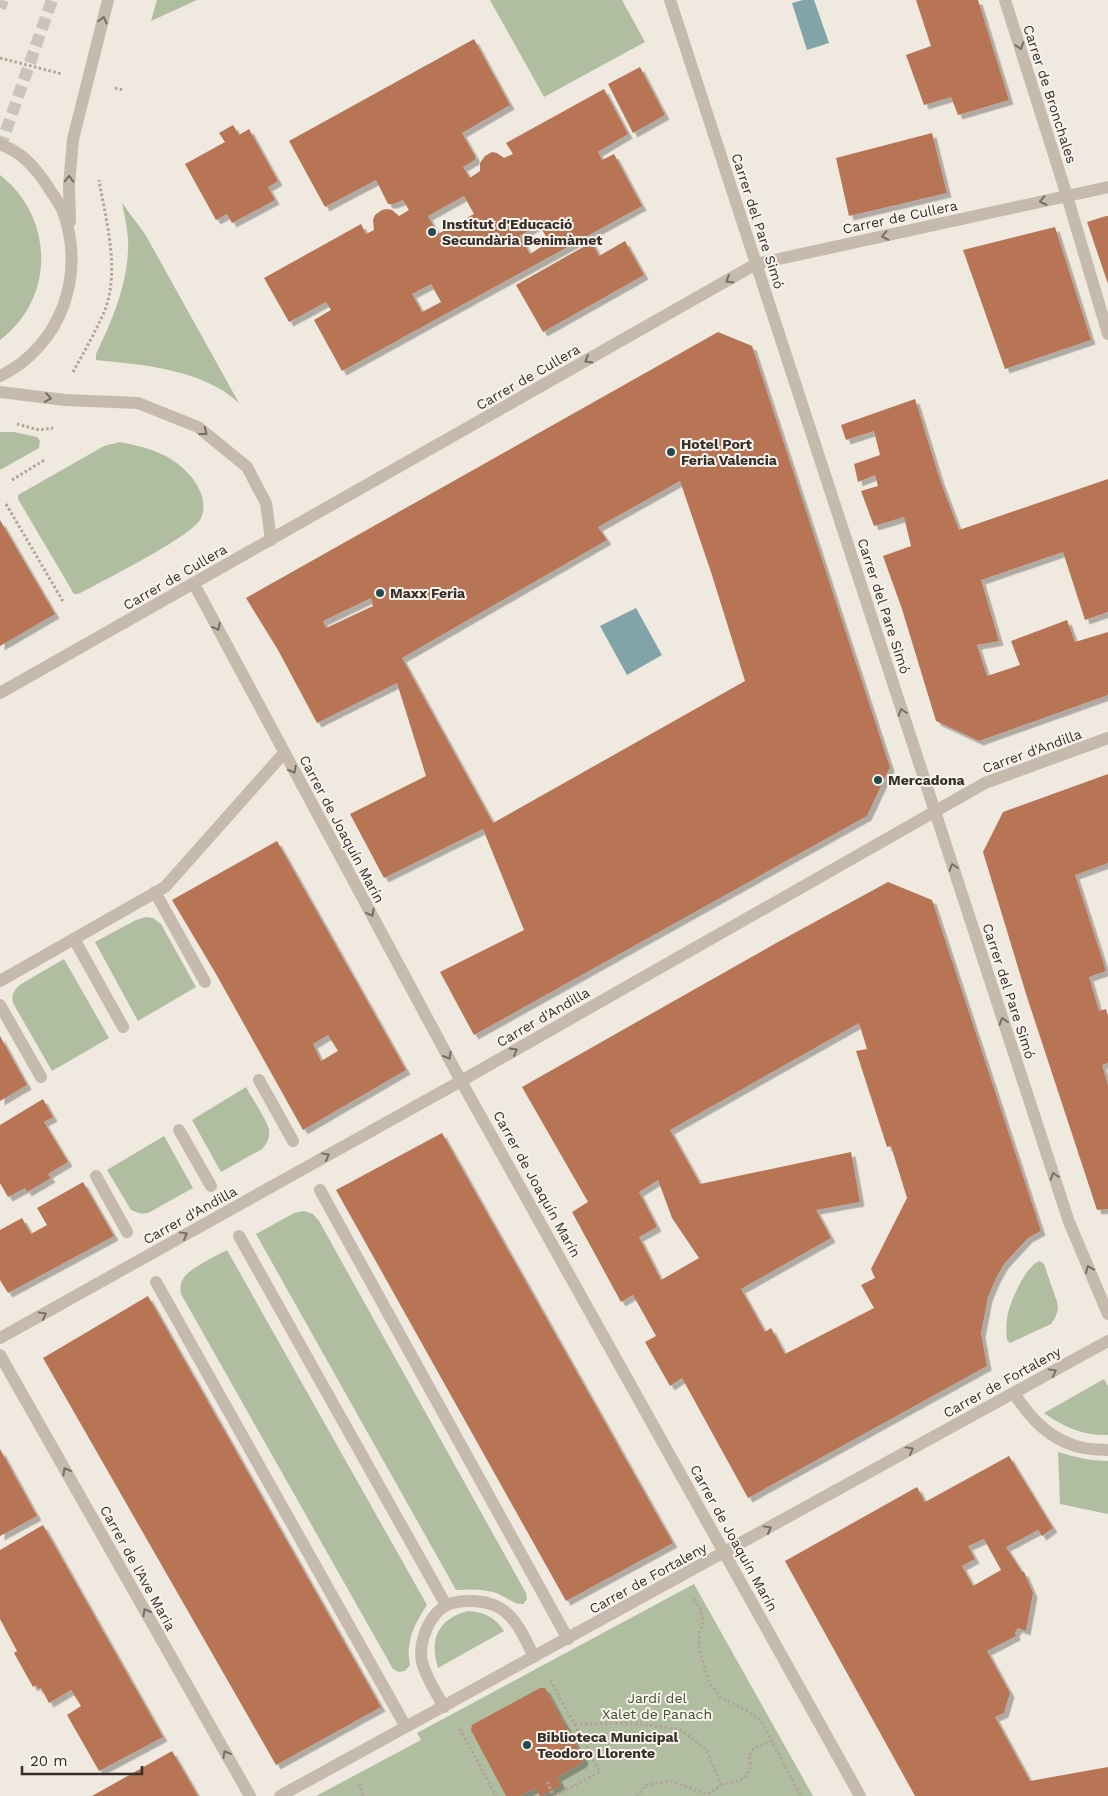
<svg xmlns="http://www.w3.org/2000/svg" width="1108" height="1796" font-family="'Work Sans',sans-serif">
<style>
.green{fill:#b1bda0}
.water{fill:#81a4a9}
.building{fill:#b77555;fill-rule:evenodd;filter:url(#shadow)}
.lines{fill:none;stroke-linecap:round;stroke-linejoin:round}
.secondary-tunnel{stroke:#cac4bb;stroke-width:12;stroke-dasharray:12 6;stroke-linecap:butt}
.path{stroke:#b2a496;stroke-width:3;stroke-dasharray:2.5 2.5;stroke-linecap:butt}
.lane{stroke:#c6baac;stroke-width:12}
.street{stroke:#c6baac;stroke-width:12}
.oneway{stroke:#766d64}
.poi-dot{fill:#244b52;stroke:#f8f3ea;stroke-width:2}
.labels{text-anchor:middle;stroke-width:4;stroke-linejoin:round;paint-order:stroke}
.street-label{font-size:14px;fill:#352e2a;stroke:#f8f3ea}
.poi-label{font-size:14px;font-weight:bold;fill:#352e2a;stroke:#f8f3ea;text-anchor:start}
.park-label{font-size:14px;fill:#425031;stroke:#f8f3ea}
</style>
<defs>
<filter id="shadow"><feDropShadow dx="4.5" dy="4.5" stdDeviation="0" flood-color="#0004"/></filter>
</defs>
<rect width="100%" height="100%" fill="#efe9df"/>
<!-- green -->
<path class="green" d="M157,0h40l-46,21z
M490,0h132l23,42 -101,55z
M0,175c54,42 56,123 0,165z
M122,203l23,31 94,169c-37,-34 -95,-38 -143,-43v-6c16,-33 31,-68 32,-105 1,-15 -3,-31 -6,-46z
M0,432h14l23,5 3,4 -1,7 -39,22z
M120,442c30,6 53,12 73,37 8,11 14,25 8,39 -7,17 -89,58 -109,69l-14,7h-4l-56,-95v-4l86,-49z
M146,917l7,1 8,6 35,63 -58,34 -43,-79 41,-22z
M64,959l45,79 -57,33 -39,-68c-2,-8 1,-13 8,-19z
M246,1087c5,10 22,34 23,43 1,8 -2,14 -7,19l-41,23 -29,-52z
M164,1136l29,52 -43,24c-8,3 -12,1 -19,-2l-24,-40z
M304,1211l9,3 6,7 207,372 1,6 -4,5c-11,0 -19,-9 -30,-12 -12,-3 -25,-3 -37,-2l-200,-356 38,-21z
M227,1250l200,355c-12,18 -22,37 -17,60l-5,6 -6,1 -6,-3 -212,-375c-1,-5 -1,-10 2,-15 5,-10 33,-23 44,-29z
M1040,1261l4,3 13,38 1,8 -3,8 -4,6 -41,19 -3,-3c-1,-9 -1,-18 1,-27 3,-13 18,-48 32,-52z
M1104,1379l4,7v49c-24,1 -45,-8 -64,-22z
M1058,1452c17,5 32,9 50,9v53l-48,-10z
M694,1584l119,212h-497l105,-56 -4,-7z
M468,1611c16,1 27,6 36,20l-66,37c-9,-29 0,-49 30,-57z"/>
<!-- water -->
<path class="water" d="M803,0h11l15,43 -22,7 -15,-47z
M636,608l26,47 -35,20 -27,-49z"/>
<!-- building -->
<path class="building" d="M916,0h62l31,100 -51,15 -7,-18 -27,8 -18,-50 25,-9z
M474,39l36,66 -48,28 13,23v4l-12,7 7,11 10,-7v-8l5,-7 7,-4 5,1 7,5 9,-4 -7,-11 98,-54 24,45 -30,18 4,8 12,-6 28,52 -300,165 -28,-51 17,-10 -5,-8 -37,20 -25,-44 97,-54 5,10 8,-4 -1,-10 2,-5 7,-5 5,-1 5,1 7,6 10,-6 -6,-10 -10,4h-5l-12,-24 -51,27 -36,-66zM464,196l10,18 -36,20 -10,-18zM539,224l10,18 -19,12 -10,-18zM431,284l10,18 -19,10 -10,-18z
M640,67l25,48 -32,18 -25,-49z
M233,125l6,10 10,-6 29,52 -10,6 7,13 -43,23 -5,-9 -11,6 -31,-56 40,-22 -6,-9z
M932,133l15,60 -98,23 -13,-58z
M1106,216h2v68l-21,-62z
M1055,227l36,113 -86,29 -42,-119z
M625,241l19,34 -101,57 -27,-47 76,-43 7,14z
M718,332l34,14 138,421 -23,49 -393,219 -34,-63 84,-42 -41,-101 -99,49 -34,-64 76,-38 -29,-93 -80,40 -39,-73 -32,-52zM680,481l31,91 34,109 -252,142 -91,-165 205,-118 -9,-13zM371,598l2,8 -47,22 -3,-7z
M915,399l25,81 19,50 149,-51v133l-23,8 -22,-68 -82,28 18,61 -22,4 10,31 33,-11 -9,-24 56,-21 8,22 33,-10v63l-129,46 -43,-20 -34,-112 -19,-53 28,-10 -7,-29 -30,9 -13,-35 17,-5 -3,-11 -17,7 -4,-18 26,-9 -6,-24 -28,9 -5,-15z
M0,520l55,94 -55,32z
M1108,774v89l-33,12 31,96 -17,6 10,34 7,-2 2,7v47l-6,2 6,20v124l-11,1 -70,-213 -44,-145 20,-40z
M277,841l129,229 -103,60 -87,-156 -44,-74zM328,1035l10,16 -17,10 -8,-17z
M888,882l44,18 109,331 -13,7 -24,26 -8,14 -8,19 -7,36 6,33 -239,132 -66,-120 -12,8 -25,-44 11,-6 -23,-41 -12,7 -49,-90 16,-10 -66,-115 256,-145zM859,1023l8,26 -11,2 31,96 4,-1 16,52 -36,71 4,9 -14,7 13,23 -89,46 -14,-26 -6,4 -24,-43 90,-51 -15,-28 44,-8 -9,-50 -151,32 -30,-54zM658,1180l14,38 27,40 -38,22 -22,-43 18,-10 -18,-35z
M0,1036l27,49 -27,16z
M43,1099l10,18 -9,5 24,40 -20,12 3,4 -24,14 -2,-4 -17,9 -8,-14v-58z
M442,1133l231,410 -107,58 -230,-411z
M83,1182l31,54 -106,57 -8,-13v-50l22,-12 9,16 16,-9 -10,-17z
M148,1296l233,411 -105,58 -233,-407z
M0,1449l37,67 -37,20z
M1009,1456l44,72 -11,8 -4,-6 -32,17 16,25h2l9,21 -7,38 -8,-3 -3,4 1,4 -29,15 23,42 -6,20 -9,4 35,64 78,-14v29h-193l-130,-235 132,-74 8,15zM984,1539l17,31 -28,16 -11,-20 13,-7 -7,-13z
M43,1525l120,212 -64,34 -32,-56 14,-9 -10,-16 -22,13 -8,-15 -3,1 -2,-4 -3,2 -19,-34 3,-2 -17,-32v-69z
M540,1688h5l39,71 -2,4 -25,14 4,8 -20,11h-1l-5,-8 -15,8h-14l-35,-66 1,-5z
M172,1751l26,45h-106z"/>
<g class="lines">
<!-- secondary-tunnel -->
<path class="secondary-tunnel" d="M0,8l3,-8
M0,148l52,-148"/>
<!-- path -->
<path class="path" d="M0,58l62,16
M115,88l8,2
M73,372c11,-20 23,-41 32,-62 15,-41 1,-89 -6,-130
M17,424l22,6 14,-2
M12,480l34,-21
M6,504l58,99
M694,1599l7,11 2,13 -4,10v14l10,36 11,14 28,14 13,10 40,75
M550,1681h1l49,91 -46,24
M575,1724l54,-1 50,6 27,20 15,36 -13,9 -38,-13 -24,4 -9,11
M460,1729l36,67
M547,1782l7,14
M359,1784l4,12
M721,1785l23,-6 7,-12 -2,-11 4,-7 18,-8"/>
<!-- lane -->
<path class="lane" d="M0,981l165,-94 119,-134"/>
<!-- street -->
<path class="street" d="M670,0l399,1222 39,92
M1005,0l62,196 41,138
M0,144c6,3 12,5 17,9 12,7 26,25 33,37 4,6 9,13 12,19 25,63 0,137 -62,167
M70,222l-1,-36 4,-47 35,-139
M0,392l65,8 73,3 60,24 49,40 19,36 5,37
M194,584l267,497 399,715
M0,693l756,-429 352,-77
M155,892l50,90
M74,939l49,88
M0,1005l41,72
M259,1080l34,61
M179,1130l32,56
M96,1176l31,56
M320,1190l248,449
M239,1236l207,369
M156,1282l250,445
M0,1338l461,-257 524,-298 123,-45
M0,1355l250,441
M1014,1393c16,26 38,49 70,55 8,2 16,1 24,2
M444,1707c-8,-15 -18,-29 -22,-45 -4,-19 7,-48 25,-57 13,-6 36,-5 49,1 20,9 29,33 38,51
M280,1796l828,-455"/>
</g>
<!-- one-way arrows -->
<defs><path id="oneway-chevron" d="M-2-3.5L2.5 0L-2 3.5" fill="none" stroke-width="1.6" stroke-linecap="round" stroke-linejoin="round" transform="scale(1.25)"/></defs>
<g class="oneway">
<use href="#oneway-chevron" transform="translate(103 20) rotate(-75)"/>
<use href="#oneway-chevron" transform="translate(1020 46) rotate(72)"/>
<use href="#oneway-chevron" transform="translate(69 179) rotate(-88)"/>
<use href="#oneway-chevron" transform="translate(1043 201) rotate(168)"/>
<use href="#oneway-chevron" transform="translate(885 236) rotate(168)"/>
<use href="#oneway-chevron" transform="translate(729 280) rotate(150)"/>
<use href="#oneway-chevron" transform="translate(588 360) rotate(150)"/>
<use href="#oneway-chevron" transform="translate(48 398) rotate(9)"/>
<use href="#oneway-chevron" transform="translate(204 432) rotate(38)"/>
<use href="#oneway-chevron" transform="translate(217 627) rotate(62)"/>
<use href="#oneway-chevron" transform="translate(902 712) rotate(-108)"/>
<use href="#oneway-chevron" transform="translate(293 770) rotate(62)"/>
<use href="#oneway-chevron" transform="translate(953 867) rotate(-108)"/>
<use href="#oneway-chevron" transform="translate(371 913) rotate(62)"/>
<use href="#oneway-chevron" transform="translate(1003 1021) rotate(-108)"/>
<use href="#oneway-chevron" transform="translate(514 1051) rotate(-30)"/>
<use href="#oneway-chevron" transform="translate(448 1056) rotate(61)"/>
<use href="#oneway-chevron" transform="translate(326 1156) rotate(-29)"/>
<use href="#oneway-chevron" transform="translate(1054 1176) rotate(-108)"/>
<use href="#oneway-chevron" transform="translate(184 1235) rotate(-29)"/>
<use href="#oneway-chevron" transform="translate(1089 1269) rotate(-113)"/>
<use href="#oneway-chevron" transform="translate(43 1315) rotate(-29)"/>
<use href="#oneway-chevron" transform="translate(1053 1372) rotate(-29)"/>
<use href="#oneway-chevron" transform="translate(910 1450) rotate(-29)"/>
<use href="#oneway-chevron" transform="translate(66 1471) rotate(-119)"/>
<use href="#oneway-chevron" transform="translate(768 1529) rotate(-29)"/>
<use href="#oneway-chevron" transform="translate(146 1612) rotate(-119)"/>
<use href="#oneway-chevron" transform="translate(226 1754) rotate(-119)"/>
</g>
<!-- markers -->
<g class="poi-dot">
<circle cx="432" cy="232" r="5"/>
<circle cx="671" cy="452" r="5"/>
<circle cx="380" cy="593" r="5"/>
<circle cx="878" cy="780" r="5"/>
<circle cx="527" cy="1745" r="5"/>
</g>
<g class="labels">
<!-- street labels -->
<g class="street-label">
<text transform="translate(1050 94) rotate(72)" y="5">Carrer de Bronchales</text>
<text transform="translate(900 217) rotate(-12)" y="5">Carrer de Cullera</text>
<text transform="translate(758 221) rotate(72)" y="5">Carrer del Pare Simó</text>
<text transform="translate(528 377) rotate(-30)" y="5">Carrer de Cullera</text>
<text transform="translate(175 577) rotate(-30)" y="5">Carrer de Cullera</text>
<text transform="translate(884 606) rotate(72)" y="5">Carrer del Pare Simó</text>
<text transform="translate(1032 751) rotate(-20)" y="5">Carrer d'Andilla</text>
<text transform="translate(342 829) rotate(62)" y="5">Carrer de Joaquín Marín</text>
<text transform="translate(1009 991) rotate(72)" y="5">Carrer del Pare Simó</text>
<text transform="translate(543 1017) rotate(-30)" y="5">Carrer d'Andilla</text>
<text transform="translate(537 1184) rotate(61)" y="5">Carrer de Joaquín Marín</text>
<text transform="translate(190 1215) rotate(-29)" y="5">Carrer d'Andilla</text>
<text transform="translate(1002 1382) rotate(-29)" y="5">Carrer de Fortaleny</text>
<text transform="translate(734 1538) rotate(61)" y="5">Carrer de Joaquín Marín</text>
<text transform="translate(138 1568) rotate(61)" y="5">Carrer de l'Ave Maria</text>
<text transform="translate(648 1578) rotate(-29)" y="5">Carrer de Fortaleny</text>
</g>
<!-- poi labels -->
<g class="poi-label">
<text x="442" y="229">Institut d'Educació<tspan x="442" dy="16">Secundària Benimàmet</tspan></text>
<text x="681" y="449">Hotel Port<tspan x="681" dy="16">Feria Valencia</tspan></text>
<text x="390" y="598">Maxx Feria</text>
<text x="888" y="785">Mercadona</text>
<text x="537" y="1742">Biblioteca Municipal<tspan x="537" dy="16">Teodoro Llorente</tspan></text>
</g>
<!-- park labels -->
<g class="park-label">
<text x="657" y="1703">Jardí del<tspan x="657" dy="16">Xalet de Panach</tspan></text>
</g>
</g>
<!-- scale -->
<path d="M22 1766v8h120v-8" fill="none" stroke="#352e2a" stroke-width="2.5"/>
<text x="30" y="1766" font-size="15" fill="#352e2a" stroke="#f8f3ea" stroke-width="4" paint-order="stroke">20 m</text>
</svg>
